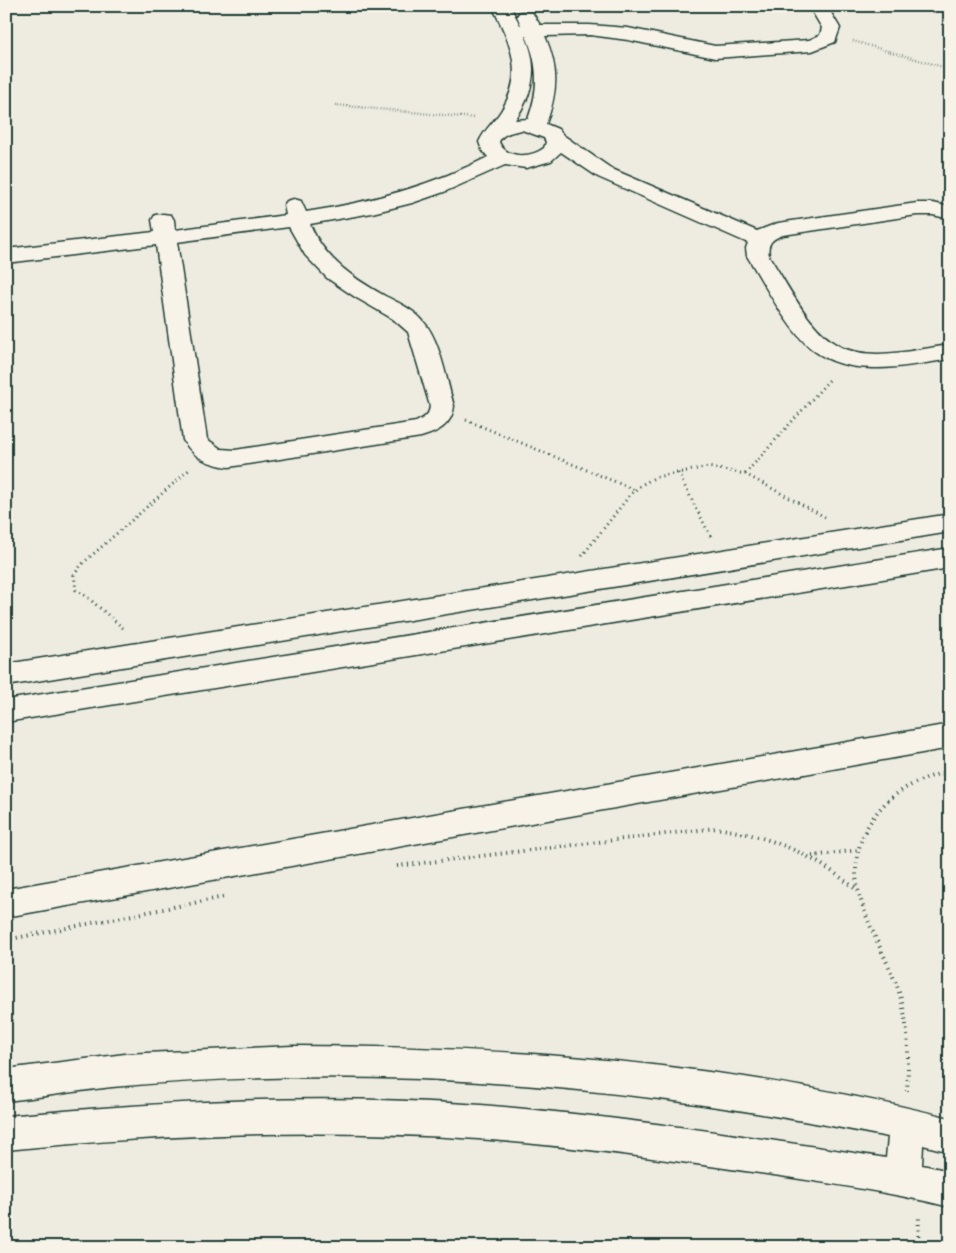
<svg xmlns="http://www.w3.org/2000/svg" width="956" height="1253" font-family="'Patrick Hand',sans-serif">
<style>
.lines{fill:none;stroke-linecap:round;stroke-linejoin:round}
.minor-casing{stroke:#1f3d34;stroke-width:3}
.path-far2{stroke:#1f3d34;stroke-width:2.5;stroke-dasharray:0.5 2.5;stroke-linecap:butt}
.path-far1{stroke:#1f3d34;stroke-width:3;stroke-dasharray:1 4;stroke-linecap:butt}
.path{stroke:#1f3d34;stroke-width:4;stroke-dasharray:1 4.5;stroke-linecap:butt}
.minor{fill:#f7f3e8;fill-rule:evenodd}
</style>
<rect width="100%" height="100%" fill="#eeece1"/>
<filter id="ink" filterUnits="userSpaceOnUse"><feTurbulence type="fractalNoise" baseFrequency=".02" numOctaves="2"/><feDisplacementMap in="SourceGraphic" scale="10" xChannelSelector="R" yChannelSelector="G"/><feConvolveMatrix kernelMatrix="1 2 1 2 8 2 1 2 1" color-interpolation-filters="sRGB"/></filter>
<g filter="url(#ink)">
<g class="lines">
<!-- minor casing -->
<g class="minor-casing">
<path id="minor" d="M492,6h18l10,19h1l-4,-9 3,-4 6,-1 6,1 8,13h50l38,3 87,18 94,-6 11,-5 2,-7 -13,-22h18l13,22 -5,14 -23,9 -97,7 -87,-18 -38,-5 -45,1c14,33 13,54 1,88l12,5 5,6 49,34 145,62 21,-8 139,-20h16l17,4v12l-17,-4h-16l-134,20c-12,4 -16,9 -14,21 19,29 41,77 74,92 32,13 74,1 107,-3v14c-44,7 -98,20 -137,-9 -25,-19 -49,-67 -66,-94l-1,-8 2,-5 -150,-66 -37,-25 -10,9 -25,7 -21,-3 -61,27 -32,11 -40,10 -62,11c14,35 43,54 75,72 14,7 28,13 38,25 17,18 24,61 31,85 -2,19 -16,26 -33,31l-192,30c-21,-3 -35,-9 -46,-27l-27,-195 -150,18v-14l148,-17 -2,-12 3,-5 8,-1 8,1 3,5 1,10 111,-15 -2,-10 3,-4 7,-2 7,2 5,11c65,-10 124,-26 182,-55l-6,-7 -3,-8c5,-12 15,-20 22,-31 25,-38 9,-68 -9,-105zM525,36h1c13,29 13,54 2,83l-13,1c19,-27 24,-54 10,-84zM522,130l22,8 2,4 -2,6c-13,10 -38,11 -45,-6 3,-9 14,-10 23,-12zM289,227l16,28 22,23 28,19 38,22 15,13 22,74c-1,10 -6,12 -14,16l-181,28 -14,-1 -14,-10 -30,-197z
M950,514v18l-944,154v-22z
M950,548v20l-944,154v-22z
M950,724v24l-944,169v-28z
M292,1046c221,0 444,18 658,72v34l-27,-7 -1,20 28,6v36c-74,-18 -150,-28 -226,-39 -82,-12 -164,-23 -246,-29 -157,-11 -315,-5 -472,11v-34c158,-15 317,-23 475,-11 136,11 271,32 405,53l2,-21c-255,-52 -517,-74 -776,-50 -35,4 -70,10 -106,14v-32l119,-15z"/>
</g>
<!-- path-far2 -->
<path class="path-far2" d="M853,41l97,28
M335,105l139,13"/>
<!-- path-far1 -->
<path class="path-far1" d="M466,420l169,70
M678,473l33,64
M745,474l86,-96
M582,556l48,-61 11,-10 15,-8 52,-10 37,7 80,43
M123,628l-37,-32 -10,-6 -2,-15 8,-11 108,-95"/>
<!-- path -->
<path class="path" d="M812,856l47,-6
M397,866l319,-38c58,9 97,26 142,63
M6,940l218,-43
M907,1091c2,-33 2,-67 -8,-99 -11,-32 -32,-66 -40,-99 -4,-14 -4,-31 0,-45 13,-45 48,-67 91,-77
M918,1247l1,-32"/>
<!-- minor -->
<use href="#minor" class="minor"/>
</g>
</g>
<!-- margin -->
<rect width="956" height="1253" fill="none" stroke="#f7f3e8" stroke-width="25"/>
<rect x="12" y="12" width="931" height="1228" fill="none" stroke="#1f3d34" stroke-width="2" filter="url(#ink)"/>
</svg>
